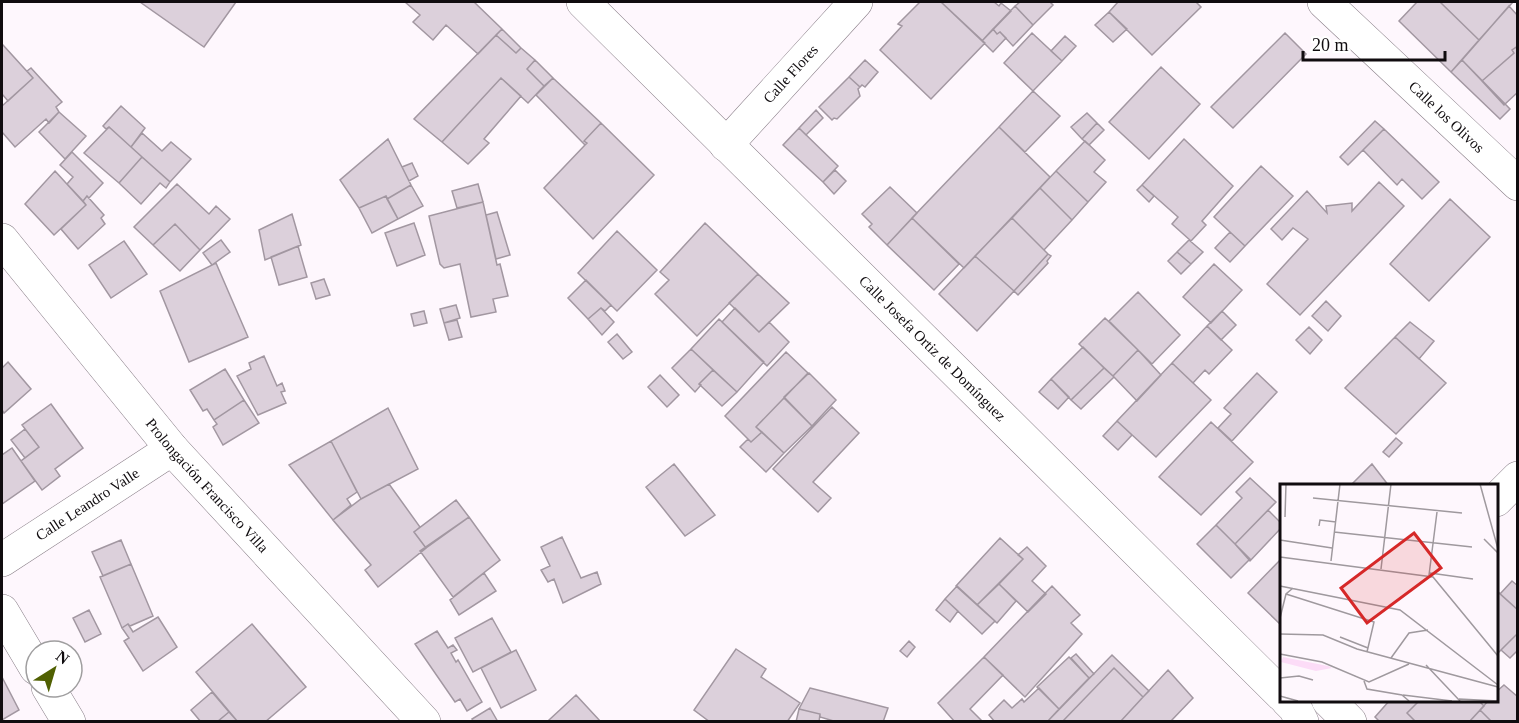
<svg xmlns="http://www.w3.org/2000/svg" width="1519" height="723" font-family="'Times New Roman',serif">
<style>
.building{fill:#dcd0db;stroke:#a297a1;stroke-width:1.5}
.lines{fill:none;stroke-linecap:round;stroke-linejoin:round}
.street-casing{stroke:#877d86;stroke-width:34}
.secondary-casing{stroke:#877d86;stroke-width:34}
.street{stroke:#fff;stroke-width:33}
.secondary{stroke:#fff;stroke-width:33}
.labels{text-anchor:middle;stroke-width:5;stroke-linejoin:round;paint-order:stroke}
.street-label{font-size:15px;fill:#100c0f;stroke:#fff}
.inset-road{fill:none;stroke:#9f999e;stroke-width:1.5}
.view{fill:#d62828;fill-opacity:0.15;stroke:#d62828;stroke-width:3}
.inset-edge{fill:none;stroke:#100c0f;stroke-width:3}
</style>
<rect width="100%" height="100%" fill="#fef7fd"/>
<!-- building -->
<path class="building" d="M140,2h96l-32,45z
M405,2h69l28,27 -24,25 -32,-29 -13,15 -20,-18 7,-7z
M920,2h21l44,41 -54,56 -51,-49 22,-24 -4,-2z
M941,2h53l5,4 2,-3 10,8 -29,30z
M1020,2h30l3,3 -20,20 -18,-19z
M1118,2h78l5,5 -49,48 -43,-43z
M1417,2h23l39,38 -28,32 -52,-51z
M1440,2h73l-34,38z
M1015,6l18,19 -20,21 -13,-14 -3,2 -4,-5z
M1509,6l9,10v30l-6,4 2,3 -32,28 -20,-21z
M1109,12l18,17 -14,13 -18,-17z
M502,29l19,19 -5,5 -20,-18z
M993,29l4,5 3,-2 6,6 -13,14 -11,-11z
M1032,33l30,28 -29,30 -29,-28z
M1285,33l21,21 -73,74 -22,-21z
M496,35l20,18 5,-5 14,12 -8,9 17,17 -16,17 -27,-25 -59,64 -28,-23z
M1065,36l11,10 -14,15 -11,-10z
M3,45l30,33 -25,23 -6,-7v-48z
M1518,46v46l-14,13 -22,-24 32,-28 -2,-3z
M535,60l18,18 -9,8 -17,-17z
M865,60l13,12 -13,15 -3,-2 -2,2 -11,-10z
M1462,60l48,49 -10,10 -49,-47z
M1161,67l39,37 -51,55 -40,-37z
M31,68l31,34 -6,5 3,5 -10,11 -3,-4 -31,28 -13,-15v-26l31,-28 -6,-7z
M849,77l11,10 -2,2 2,7 -23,23 -3,-1 -2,2 -13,-13z
M501,78l20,18 -37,43 5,4 -21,21 -26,-22z
M553,78l48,45 -17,18 3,2 -2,2 -49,-50z
M1033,91l27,25 -35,36 -26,-25z
M121,106l24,22 -14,19 -22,-20 -3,2 -3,-3z
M816,110l7,8 -17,17 -7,-7z
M59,112l27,24 -21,23 -26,-27z
M1087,113l10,10 -15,16 -11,-12z
M1375,121l9,8 -36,36 -8,-8z
M601,123l53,52 -61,64 -49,-51 41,-43 2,-2 -3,-2z
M1097,123l7,7 -15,15 -7,-6z
M109,127l33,30 -23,26 -35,-30z
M999,127l51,50 -86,91 -52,-50z
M799,128l39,38 -15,16 -40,-37z
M1384,129l55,53 -17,17 -20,-20 -5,6 -34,-35z
M142,133l20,18 9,-9 20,17 -21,23 -39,-35z
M388,139l23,46 -24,14 -1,-3 -27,12 -19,-28z
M1184,139l49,47 -31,35 4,4 -15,16 -19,-17 6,-7 -36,-32z
M1085,141l20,19 -11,12 12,10 -18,20 -32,-31z
M72,152l31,31 -14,15 -2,-2 -4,5 -16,-17 6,-7 -13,-12z
M142,157l28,25 -4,6 -6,-5 -19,21 -22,-21z
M412,163l6,13 -9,5 -7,-14z
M1261,166l32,30 -48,50 -31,-29z
M835,170l11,11 -12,13 -11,-12z
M55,171l31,34 -32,30 -29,-31z
M1056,171l32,31 -16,18 -32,-32z
M1379,182l25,24 -104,109 -33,-31 41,-45 -15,-11 -11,12 -11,-11 36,-38 20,22 -1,-7 26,-3v8z
M177,184l32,30 7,-8 14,13 -30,31 -25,-26 -22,21 -19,-18z
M478,184l5,18 -26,6 -5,-17z
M411,185l12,21 -25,13 -11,-20z
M1142,185l12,11 -5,6 -12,-12z
M890,187l27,26 -30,32 -18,-18 3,-3 -10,-10z
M1040,188l32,32 -28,30 -32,-32z
M87,196l17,19 -3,3 4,6 -27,25 -17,-20 25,-24 -3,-4z
M386,196l12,23 -26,14 -13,-25z
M1450,199l40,38 -61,64 -39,-37z
M483,202l14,63 3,-1 8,32 -15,3 3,13 -25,5 -11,-53 -16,4 -4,-4 -11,-48z
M497,212l13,43 -14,4 -10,-44z
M292,214l9,31 -36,15 -6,-30z
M912,218l47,46 -25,26 -47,-45z
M1012,218l36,36 -34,37 -39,-35z
M414,223l11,32 -28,11 -12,-33z
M705,223l53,51 -61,62 -42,-42 14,-14 -9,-8z
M175,224l25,26 -20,21 -27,-26z
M617,231l40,39 -40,41 -39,-38z
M1230,232l15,14 -15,16 -15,-14z
M221,240l9,12 -18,13 -9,-12z
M1189,240l14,12 -12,12 -14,-12z
M124,241l23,33 -36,24 -22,-33z
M298,246l9,31 -28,8 -8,-28z
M1177,252l14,12 -10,10 -13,-13z
M1048,254l3,2 -4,5 1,2 -30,32 -4,-4z
M975,256l39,35 -37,40 -38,-37z
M216,263l32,74 -59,25 -29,-71z
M1214,264l28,26 -31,33 -28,-26z
M758,274l31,29 -30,29 -30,-29z
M324,279l6,16 -14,4 -5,-16z
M586,280l25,25 -6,6 -4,-3 -13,11 -20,-21z
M1138,292l42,43 -28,29 -43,-43z
M1326,301l15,15 -13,15 -16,-15z
M456,305l4,13 -16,5 -4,-14z
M601,308l13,14 -12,13 -14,-16z
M735,308l24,24 10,-10 20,20 -22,24 -45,-44z
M424,311l3,12 -13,3 -3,-12z
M1222,311l14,14 -15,15 -14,-14z
M1105,318l33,32 -25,26 -34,-32z
M719,319l45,43 -27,30 -46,-43z
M457,320l5,17 -13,3 -5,-17z
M1410,322l24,19 -15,18 -24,-22z
M1207,326l25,24 -23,24 -4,-4 -12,13 -21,-20z
M1309,327l13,13 -12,14 -14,-14z
M617,334l15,18 -9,7 -15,-17z
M1395,337l51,46 -50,51 -51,-46z
M1083,347l21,21 -33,32 -20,-21z
M691,349l22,21 -14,14 2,1 -6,7 -23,-24z
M1138,350l23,25 -24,26 -24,-25z
M786,352l22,21 -52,54 6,5 -11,10 -26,-26z
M264,356l13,30 5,-3 3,8 -4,1 5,11 -28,12 -21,-39 14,-7 -2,-6z
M8,362l23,27 -27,24 -2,-3v-42z
M1172,363l39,37 -55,57 -39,-36z
M1104,368l10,9 -33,32 -10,-9z
M225,369l19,31 -30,20 -7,-11 -4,2 -13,-21z
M713,370l24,22 -15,14 -23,-22z
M809,373l27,27 -24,26 -28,-29z
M1257,373l20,19 -45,49 -14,-13 13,-14 -7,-6z
M660,375l19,20 -12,12 -19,-20z
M1051,379l18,18 -11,12 -19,-17z
M784,398l28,28 -28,27 -28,-26z
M244,400l15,23 -36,22 -10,-18 4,-3 -3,-4z
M51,404l32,44 -28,21 5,7 -18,14 -21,-29 18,-14 -17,-22z
M832,407l27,26 -46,49 18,16 -13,14 -45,-43z
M388,408l30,61 -57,30 -30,-58z
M1117,421l15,14 -14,15 -15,-14z
M1211,422l42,40 -52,53 -42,-38z
M25,429l14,18 -14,11 -14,-18z
M762,432l22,21 -18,19 -26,-25 8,-8 3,3z
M1396,438l6,5 -13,14 -6,-5z
M331,441l26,51 -10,7 4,6 -18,15 -44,-55z
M12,448l23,33 -33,23v-49z
M674,464l41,51 -30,21 -39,-49z
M1372,464l17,22h-39z
M1250,478l26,24 -41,42 -19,-19 26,-27 -6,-6z
M389,484l31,43 -6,5 12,16 -48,39 -13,-17 6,-5 -38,-45 28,-21z
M456,500l13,17 -43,31 -12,-16z
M1268,510l14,14v3l-32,34 -15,-17z
M469,517l31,43 -47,37 -33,-46z
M1216,525l34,34 -19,19 -34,-34z
M562,537l19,41 16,-6 4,12 -38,19 -9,-24 -6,3 -7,-12 9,-4 -9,-19z
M1000,538l23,21 -46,46 -21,-19z
M121,540l10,24 -28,12 -11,-24z
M1027,547l19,19 -14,15 14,13 -18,18 -29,-28 24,-25 -5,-4z
M1282,558v68l-34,-33z
M131,564l22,52 -23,10 -2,-2 -6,4 -22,-51z
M484,573l12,18 -37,24 -9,-15z
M1512,581l6,5v24l-18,-16z
M999,584l17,17 -19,22 -20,-18z
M957,586l38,35 -13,13 -37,-35z
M1052,586l28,29 -9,8 11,11 -57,63 -41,-40z
M1496,590l22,20v23l-20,20 -2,-2z
M945,599l13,12 -8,11 -14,-12z
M89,610l12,24 -16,8 -12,-24z
M158,617l19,30 -34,24 -19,-30 5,-3 -7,-10 6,-4 5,8z
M492,618l19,34 -38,20 -18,-34z
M252,624l54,63 -41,35h-27l-42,-50z
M437,631l11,17 5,-3 4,5 -6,3 5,9 2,-2 24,42 -15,9 -7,-12 -5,3 -40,-58z
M1518,633v17l-8,8 -9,-8z
M909,641l6,6 -8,10 -7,-6z
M736,649l30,20 -5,8 39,26 -13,19h-77l-16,-12z
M516,650l20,40 -35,18 -20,-40z
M1076,654l18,20 -5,4 -18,-20z
M1112,655l37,36 -6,6 -29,-29 -52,54h-15z
M984,657l19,18 -33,34 13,13h-28l-17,-19z
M1069,657l20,21 -30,31 -22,-22z
M1114,668l29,29 -23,25h-58z
M1168,670l25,28 -23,24h-50z
M2,677l17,33 -17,10z
M1504,685l14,12v25h-26l-12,-12 9,-10h7v-8z
M810,688l78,20 -5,14h-46l-17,-5v-3l-21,-5z
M1039,688l20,21 -12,13h-52l-6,-7 15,-15 8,8 10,-9 2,3z
M212,692l17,20 -12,10h-16l-10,-12z
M576,695l25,27h-50l-2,-2z
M1390,700h30l-13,13 9,9h-36l-5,-5z
M1420,700h58l6,6 -15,16h-53l-9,-9z
M490,708l8,14h-24l-2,-3z
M799,709l21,5 -1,8h-23z
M1480,710l12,12h-23z
M229,712l9,10h-21z"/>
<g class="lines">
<!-- street casing -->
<g class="street-casing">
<g id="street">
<path id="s1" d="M1324,2l194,182"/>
<path id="s2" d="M726,145l130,-143"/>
<path id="s3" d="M2,240l170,209 252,273"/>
<path d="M1496,500l22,-22"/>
<path id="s4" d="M2,560l170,-111"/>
<path d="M2,611l34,57"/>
<path d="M48,687l21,35"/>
<path d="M1328,700l22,22"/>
</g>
</g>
<!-- secondary casing -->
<g class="secondary-casing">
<g id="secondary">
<path id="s5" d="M583,2l699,693"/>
<path d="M1287,700l8,8 7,14"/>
</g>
</g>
<!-- street -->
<use href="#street" class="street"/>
<!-- secondary -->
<use href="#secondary" class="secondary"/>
</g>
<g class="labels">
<!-- street labels -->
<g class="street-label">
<text dy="5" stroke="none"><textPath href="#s2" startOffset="96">Calle Flores</textPath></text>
<text dy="5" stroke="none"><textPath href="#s1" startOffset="168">Calle los Olivos</textPath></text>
<text dy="5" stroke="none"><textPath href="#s5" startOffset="492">Calle Josefa Ortiz de Domínguez</textPath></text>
<text dy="5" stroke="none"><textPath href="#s3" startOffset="320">Prolongación Francisco Villa</textPath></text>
<text dy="5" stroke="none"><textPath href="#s4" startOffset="102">Calle Leandro Valle</textPath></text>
</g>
</g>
<!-- overview -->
<g transform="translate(1280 484)">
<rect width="218" height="218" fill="#fef7fd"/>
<path d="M3,173l45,9 4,2 -16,3 -35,-9z" fill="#fcdcf7"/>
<path class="inset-road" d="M200,0l18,65M33,14l149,15M5,33l1,-33M39,42l1,-6 16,2M54,48l138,15M204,55l14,14M0,56l52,8M0,73l153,20 65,79M51,77l9,-77M101,85l10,-85M150,89l43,6M149,91l8,-63M0,102l120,24 98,75M6,110l88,28 -7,30M0,134l6,-24 7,-6M0,150l43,1 34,14 141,38M60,153l28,11M0,170l42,8 47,20 40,-18M111,174l18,-25 19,-3M146,181l34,36M0,194l19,-2 14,4M84,197l3,8 35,6 7,6M123,211l49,6M0,212l18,5M179,215l39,2"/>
<path class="view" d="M134,49l27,35 -74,55 -26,-35z"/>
<rect width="218" height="218" class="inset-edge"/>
</g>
<!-- border -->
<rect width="1519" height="723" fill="none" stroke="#100c0f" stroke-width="6"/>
<!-- north arrow -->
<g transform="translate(54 669) rotate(37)"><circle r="28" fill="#ffffff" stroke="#9f9e9f" stroke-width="1.5"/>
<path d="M0-4.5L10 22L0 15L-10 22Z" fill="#506002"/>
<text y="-9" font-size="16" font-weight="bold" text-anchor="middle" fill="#100c0f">N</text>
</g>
<!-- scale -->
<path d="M1303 51v9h142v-9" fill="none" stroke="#100c0f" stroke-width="3"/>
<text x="1312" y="51" font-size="18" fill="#100c0f" stroke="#ffffff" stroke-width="4.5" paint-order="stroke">20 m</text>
</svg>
